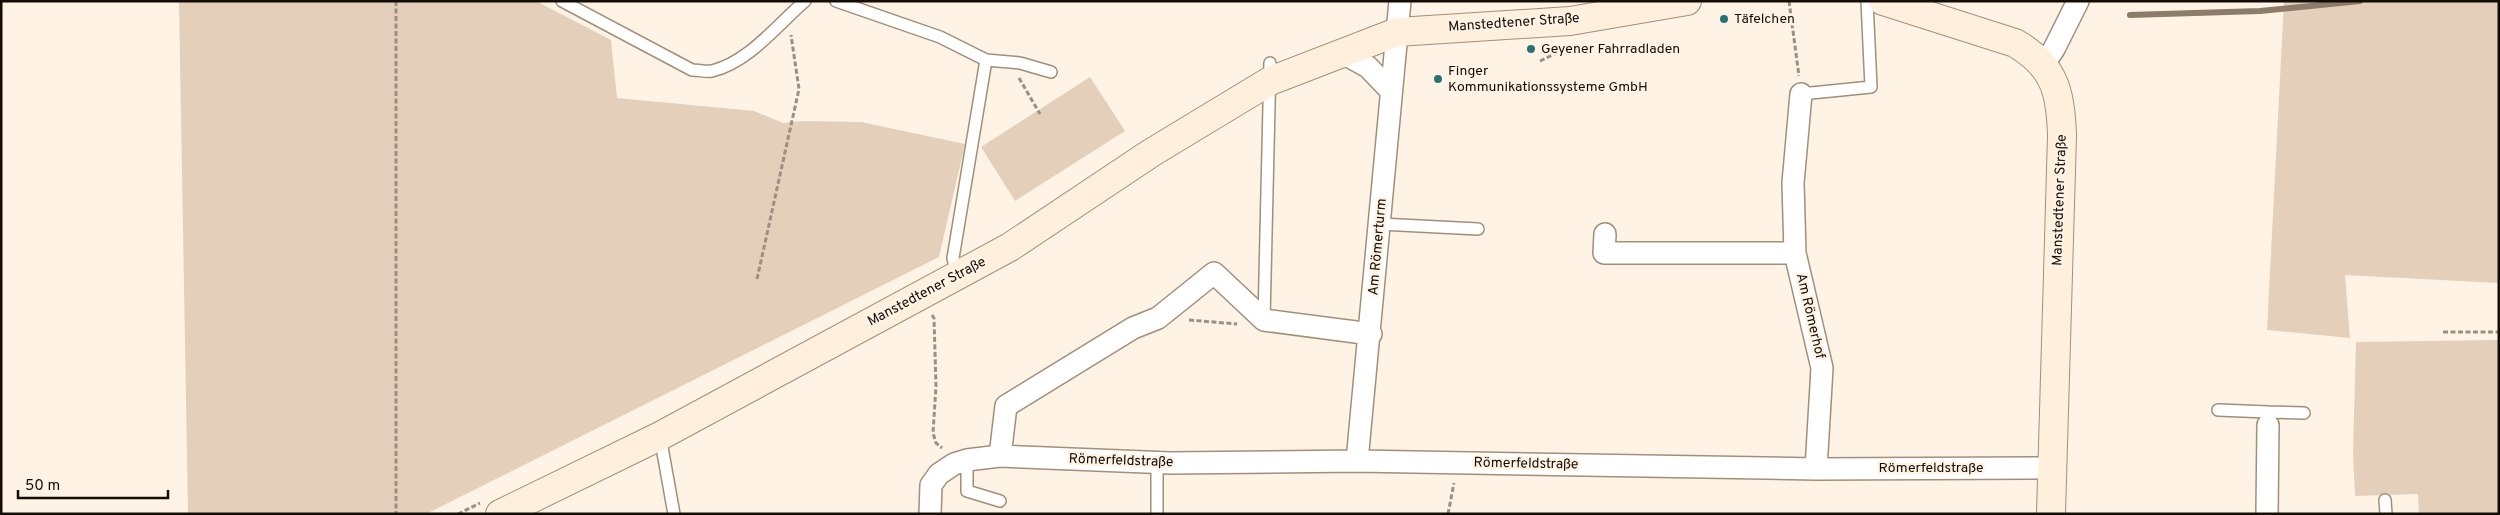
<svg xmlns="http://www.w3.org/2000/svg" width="2500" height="515" viewBox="0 0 2500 515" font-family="Overpass,sans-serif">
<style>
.green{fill:#e3cfba}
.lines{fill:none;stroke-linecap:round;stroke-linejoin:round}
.stream{stroke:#8c7c69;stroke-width:6}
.lane-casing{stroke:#a18f7a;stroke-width:14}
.street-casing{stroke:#a18f7a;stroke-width:24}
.secondary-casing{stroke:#a18f7a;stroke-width:30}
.path{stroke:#9a9085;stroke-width:3;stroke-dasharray:5 2.5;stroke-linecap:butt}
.lane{stroke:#fff;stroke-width:11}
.street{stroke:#fff;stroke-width:21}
.secondary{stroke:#ffefdc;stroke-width:28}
.poi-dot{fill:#287273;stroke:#fff3e5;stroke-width:2}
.labels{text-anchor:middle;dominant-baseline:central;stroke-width:5;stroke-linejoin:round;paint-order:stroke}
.poi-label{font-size:14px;fill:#140d06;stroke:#fff3e5;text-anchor:start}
.street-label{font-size:14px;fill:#140d06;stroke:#fff3e5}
</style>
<rect width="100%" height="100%" fill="#fff3e5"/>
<!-- green -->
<path class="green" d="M 179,1 L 536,1 L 611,40 L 617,98 L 754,111 L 783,123 L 804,121 L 861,122 L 965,144 L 939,257 L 426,514 L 188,514 Z
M 2284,1 L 2499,1 L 2499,283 L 2345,275 L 2350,338 L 2267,330 Z
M 1090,77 L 1125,131 L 1015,201 L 981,147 Z
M 2499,340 L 2499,514 L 2419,514 L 2418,494 L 2355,496 L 2353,453 L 2356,342 Z"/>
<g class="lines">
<!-- stream -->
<path class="stream" d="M 2130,15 L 2260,11 L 2360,1"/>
<defs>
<path id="lane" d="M 562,1 L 692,70 C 699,70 706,72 712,71 C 749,62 777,25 805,1
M 836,1 L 940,37 L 986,60 L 1020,63 L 1051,72
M 1801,94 L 1871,87 L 1867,1
M 1380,224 L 1478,229
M 957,276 L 953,258 L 986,60
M 1264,320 L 1270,63
M 2218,410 L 2268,412 L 2268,425
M 2268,412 L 2304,413
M 660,436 L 674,514
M 967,460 L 967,491 L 1000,501
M 1157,463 L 1157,514
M 2385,500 L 2386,514"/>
<path id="street" d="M 1343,53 L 1368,67 L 1391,91
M 2044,64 L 2054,49 L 2078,1
M 1801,94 L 1793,183 L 1795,253 L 1822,368 L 1816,469
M 1605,234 L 1604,253 L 1795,253
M 1000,456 L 1006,406 L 1133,328 L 1158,318 L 1214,273 L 1264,320 L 1371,334
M 1357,461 L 1400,1
M 930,514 L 931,485 L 939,474 L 954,464 L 967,460 L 1000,456 L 1170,463 L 1357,461 L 1816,469 L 2051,468
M 2267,514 L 2268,425"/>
<path id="secondary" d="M 1883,1 L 2015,43 C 2055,66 2061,93 2062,136 L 2051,514
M 500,514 L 660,436 L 1010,247 L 1151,153 L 1270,81 L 1397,32 L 1570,21 L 1687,1"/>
</defs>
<!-- lane casing -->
<use href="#lane" class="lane-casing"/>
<!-- street casing -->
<use href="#street" class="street-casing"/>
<!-- secondary casing -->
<use href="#secondary" class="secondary-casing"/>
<!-- path -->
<path class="path" d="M 396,1 L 396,514
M 1789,1 L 1799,76
M 1540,61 L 1563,50
M 1019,78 L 1040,114
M 757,279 L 799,89 L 791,35
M 932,315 L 934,318 L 936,386 L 933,433 L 936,443 L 942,448
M 1189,320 L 1237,324
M 2443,332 L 2499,332
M 458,514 L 480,503
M 1448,514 L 1454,483"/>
<!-- lane -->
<use href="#lane" class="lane"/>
<!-- street -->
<use href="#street" class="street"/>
<!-- secondary -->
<use href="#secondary" class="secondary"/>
</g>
<!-- markers -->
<g class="poi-dot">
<circle cx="1724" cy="19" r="5"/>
<circle cx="1531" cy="49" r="5"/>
<circle cx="1438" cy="79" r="5"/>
</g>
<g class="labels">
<!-- poi labels -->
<g class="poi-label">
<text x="1734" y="19">Täfelchen</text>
<text x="1541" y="49">Geyener Fahrradladen</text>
<text x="1448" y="71">Finger<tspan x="1448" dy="16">Kommunikationssysteme GmbH</tspan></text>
</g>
<!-- street labels -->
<g class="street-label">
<text transform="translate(1514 23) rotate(-4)">Manstedtener Straße</text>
<text transform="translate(2060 200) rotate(-88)">Manstedtener Straße</text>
<text transform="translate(1378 247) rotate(-85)">Am Römerturm</text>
<text transform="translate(927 292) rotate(-28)">Manstedtener Straße</text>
<text transform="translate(1810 316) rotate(77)">Am Römerhof</text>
<text transform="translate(1121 461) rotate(2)">Römerfeldstraße</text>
<text transform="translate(1526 464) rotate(1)">Römerfeldstraße</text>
<text x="1931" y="468">Römerfeldstraße</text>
</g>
</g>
<!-- border -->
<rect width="2500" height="515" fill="none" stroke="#140d06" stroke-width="5"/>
<!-- scale -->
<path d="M18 490v8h150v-8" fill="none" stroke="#140d06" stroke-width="2.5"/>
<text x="25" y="490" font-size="15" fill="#140d06" stroke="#fff3e5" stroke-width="4" paint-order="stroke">50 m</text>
</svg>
